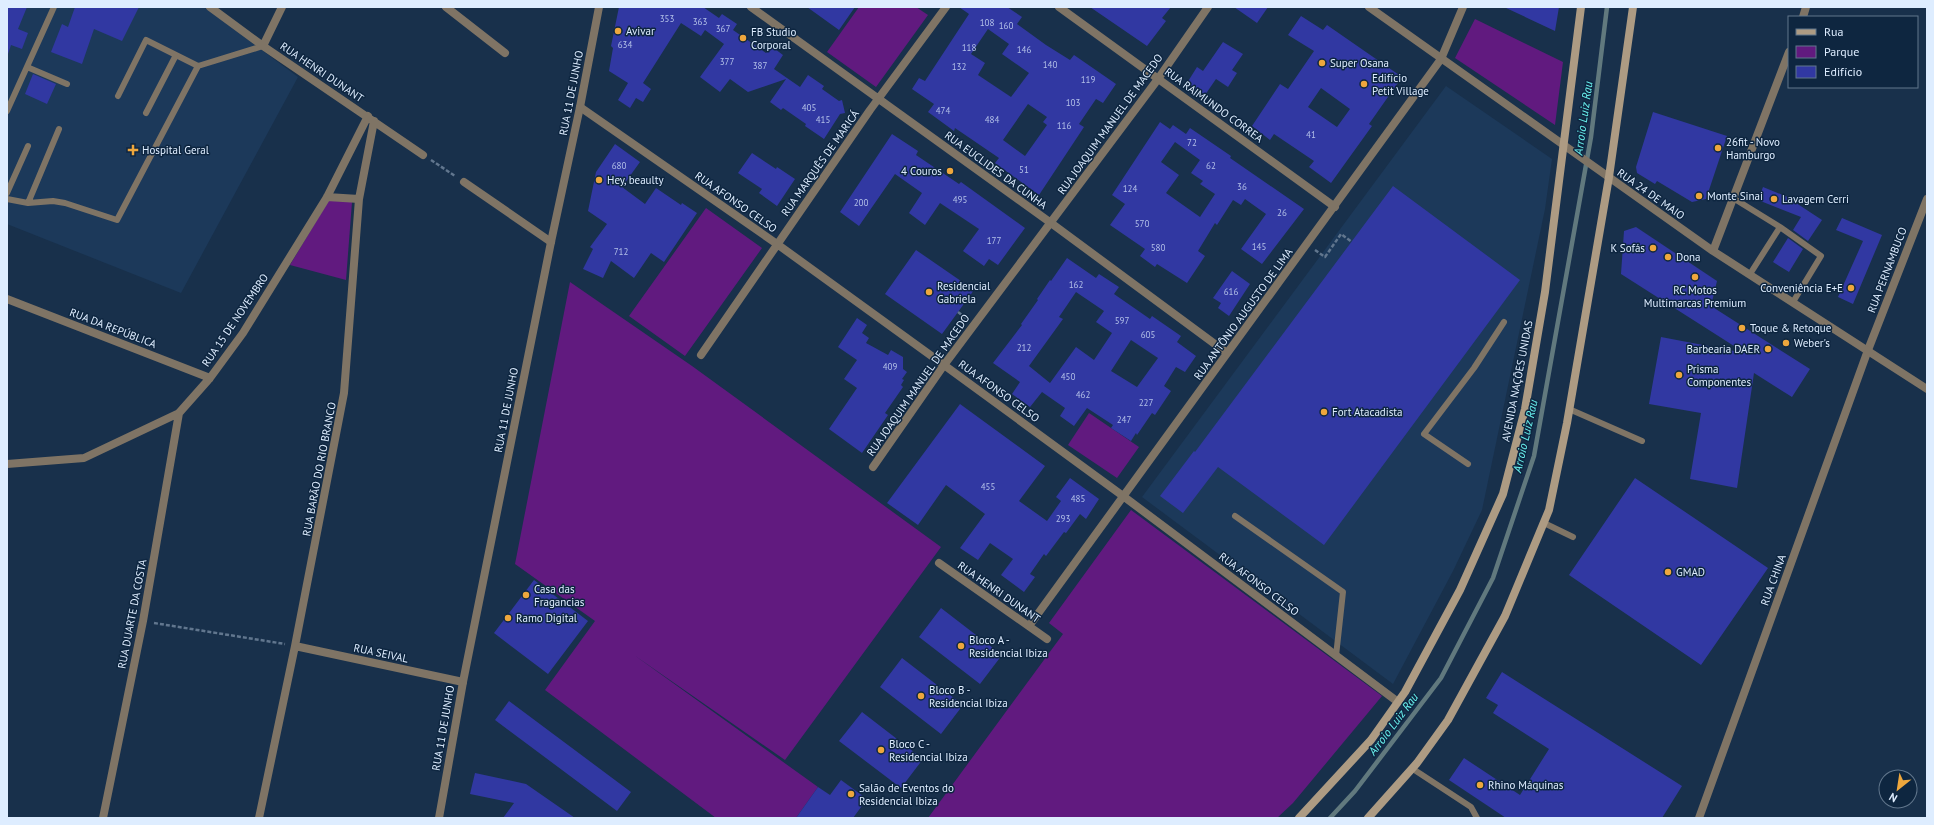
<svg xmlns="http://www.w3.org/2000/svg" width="1934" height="825" viewBox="0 0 1934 825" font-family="'PT Sans',sans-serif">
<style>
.built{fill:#1c395a}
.green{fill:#611a7f}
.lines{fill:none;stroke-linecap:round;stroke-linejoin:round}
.stream{stroke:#61797e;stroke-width:4.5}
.building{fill:#3138a2;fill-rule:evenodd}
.path{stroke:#61768e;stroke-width:2.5;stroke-dasharray:4 2;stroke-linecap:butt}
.service{stroke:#7f7465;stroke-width:6}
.minor{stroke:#7f7465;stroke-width:8}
.tertiary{stroke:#7f7465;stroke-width:8}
.secondary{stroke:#ad9b83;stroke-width:8}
.poi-dot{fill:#eea73d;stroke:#0e2640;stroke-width:1.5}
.labels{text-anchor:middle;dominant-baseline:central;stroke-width:3;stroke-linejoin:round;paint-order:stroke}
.number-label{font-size:9px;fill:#b3c0e8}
.poi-label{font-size:11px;fill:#deedff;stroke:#0e2640;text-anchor:start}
.street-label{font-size:11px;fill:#deedff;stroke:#0e2640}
.water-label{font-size:12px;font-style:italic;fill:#6af2ef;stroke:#0e2640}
</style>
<rect width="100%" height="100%" fill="#18304b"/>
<!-- built -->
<path class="built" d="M 7,7 L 204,7 L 298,77 L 181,293 L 7,224 Z
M 1446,86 L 1552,159 L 1545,209 L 1482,510 L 1453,571 L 1393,684 L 1142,497 Z"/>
<!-- green -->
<path class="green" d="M 859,7 L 916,7 L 928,15 L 876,87 L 827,52 Z
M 1475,19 L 1563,62 L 1555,125 L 1455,58 Z
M 329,200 L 352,202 L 346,280 L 290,265 Z
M 706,208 L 762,248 L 685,356 L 629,316 Z
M 570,282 L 692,366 L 941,547 L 785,760 L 634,655 L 818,787 L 796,818 L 716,818 L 545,690 L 595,621 L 515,564 Z
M 1089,413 L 1139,447 L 1117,478 L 1068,445 Z
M 1131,510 L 1382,696 L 1293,803 L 1277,818 L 928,818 L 1063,634 L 1049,623 Z"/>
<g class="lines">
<!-- stream -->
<path class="stream" d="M 1330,818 L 1355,791 L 1441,678 L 1493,578 L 1534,456 L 1591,137 L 1607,7"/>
</g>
<!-- building -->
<path class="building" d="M 7,7 L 27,7 L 18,29 L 28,33 L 22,49 L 11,45 L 8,54 Z
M 75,7 L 139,7 L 122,41 L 94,29 L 82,64 L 51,52 L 62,24 L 68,27 Z
M 619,7 L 703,7 L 719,18 L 722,14 L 737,24 L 733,30 L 766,53 L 771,46 L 783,55 L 774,69 L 800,87 L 808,75 L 824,86 L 822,89 L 839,101 L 842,100 L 845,113 L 840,114 L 824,139 L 805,126 L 806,124 L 783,108 L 781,110 L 770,102 L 786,79 L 748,92 L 730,79 L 720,92 L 700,77 L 724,44 L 705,30 L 701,36 L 681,23 L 643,83 L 651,89 L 643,102 L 636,98 L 630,108 L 618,100 L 628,83 L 609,71 L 613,48 L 611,46 Z
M 807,7 L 855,7 L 839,30 Z
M 959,7 L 1007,7 L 1022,17 L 1017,24 L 1046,45 L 1070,60 L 1074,55 L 1116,84 L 1103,103 L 1096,99 L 1079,124 L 1084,127 L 1039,195 L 995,163 L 999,158 L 955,128 L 954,131 L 928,112 L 934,104 L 912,89 L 919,78 L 925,81 L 969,14 ZM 988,29 L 1009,44 L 1002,54 L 1029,73 L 1011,97 L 978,75 L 985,63 L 971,54 ZM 1028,104 L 1047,117 L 1043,122 L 1047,125 L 1025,156 L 1003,140 Z
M 1090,7 L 1171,7 L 1162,18 L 1166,21 L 1147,46 Z
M 1234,7 L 1268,7 L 1257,23 Z
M 1504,7 L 1559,7 L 1555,31 Z
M 1301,16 L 1323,30 L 1327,25 L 1402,77 L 1369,124 L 1372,126 L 1331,183 L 1309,167 L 1314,161 L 1274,134 L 1270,140 L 1252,126 L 1280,84 L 1288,89 L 1314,51 L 1288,35 ZM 1321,88 L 1350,109 L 1337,127 L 1308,107 Z
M 1223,42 L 1243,54 L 1232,70 L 1237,73 L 1228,87 L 1216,79 L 1205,95 L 1187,83 L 1197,67 L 1203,71 Z
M 33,74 L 56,84 L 47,104 L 25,94 Z
M 1653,112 L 1727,136 L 1706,199 L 1692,202 L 1657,181 L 1655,184 L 1637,173 L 1636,167 Z
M 1160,122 L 1170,129 L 1173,125 L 1186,134 L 1190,128 L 1231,156 L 1230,158 L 1304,209 L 1262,264 L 1241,249 L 1266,214 L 1245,199 L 1241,205 L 1233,200 L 1217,225 L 1215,223 L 1198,251 L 1205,256 L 1187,283 L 1157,264 L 1155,267 L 1140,256 L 1145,249 L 1110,225 L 1125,204 L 1112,195 ZM 1175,142 L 1200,160 L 1191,173 L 1203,181 L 1200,184 L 1215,194 L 1200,217 L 1166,193 L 1179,175 L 1161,162 Z
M 892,134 L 918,151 L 916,155 L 959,184 L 961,182 L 1025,228 L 998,265 L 989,259 L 984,266 L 963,251 L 979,229 L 940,203 L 925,225 L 909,213 L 922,193 L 895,174 L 859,226 L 840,212 Z
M 615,144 L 640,162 L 622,187 L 645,204 L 656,188 L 681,205 L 682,203 L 697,213 L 664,262 L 651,253 L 634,278 L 611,261 L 603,278 L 583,269 L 593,249 L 590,247 L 607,224 L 588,211 L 596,172 Z
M 752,153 L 776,169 L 777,167 L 795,179 L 777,206 L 759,193 L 762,189 L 738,173 Z
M 1393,186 L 1520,280 L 1324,545 L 1218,467 L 1183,513 L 1160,496 L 1194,451 L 1195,452 Z
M 1763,187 L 1790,198 L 1790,199 L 1822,220 L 1808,241 L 1793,230 L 1801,217 L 1758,200 Z
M 1842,218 L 1882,235 L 1853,304 L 1838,297 L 1863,241 L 1836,230 Z
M 1636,227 L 1717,281 L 1711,306 L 1810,369 L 1792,397 L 1754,373 L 1737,488 L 1690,479 L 1701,413 L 1649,404 L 1661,337 L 1745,353 L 1621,274 L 1624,231 Z
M 1788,238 L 1803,249 L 1789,272 L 1773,262 Z
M 916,250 L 974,290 L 942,334 L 885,294 Z
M 1067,258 L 1096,278 L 1099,274 L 1119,287 L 1114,294 L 1150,319 L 1152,316 L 1181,336 L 1177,342 L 1196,356 L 1185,372 L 1176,367 L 1164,386 L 1171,391 L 1155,415 L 1152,413 L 1137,435 L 1136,433 L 1131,441 L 1111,428 L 1113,425 L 1087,408 L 1074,426 L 1060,416 L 1065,408 L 1042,392 L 1030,407 L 1012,394 L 1020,382 L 993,363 L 1022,325 L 1021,324 L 1038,300 L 1037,299 L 1050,280 L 1051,281 ZM 1076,292 L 1104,311 L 1096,322 L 1112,333 L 1094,360 L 1076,347 L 1050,383 L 1029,366 L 1063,319 L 1059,317 ZM 1131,340 L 1158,358 L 1137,387 L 1111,371 Z
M 1232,271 L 1250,284 L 1229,316 L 1218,308 L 1221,303 L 1213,298 Z
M 857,318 L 867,325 L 862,333 L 869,338 L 866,343 L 888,355 L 891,350 L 903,357 L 903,369 L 907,372 L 902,379 L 904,380 L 901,385 L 903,387 L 885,413 L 888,415 L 862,453 L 829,429 L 857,388 L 844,379 L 857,360 L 838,347 Z
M 960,404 L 1045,466 L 1019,501 L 1047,521 L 1061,501 L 1056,497 L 1070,478 L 1099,499 L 1086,519 L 1080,514 L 1066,533 L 1064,532 L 1046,556 L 1044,554 L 1030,574 L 1035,577 L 1024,592 L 1001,575 L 1013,559 L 990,543 L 978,560 L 960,548 L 985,514 L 946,485 L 918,525 L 887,503 Z
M 1635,478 L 1768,568 L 1701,665 L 1569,575 Z
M 534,580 L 588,621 L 548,674 L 494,633 Z
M 941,608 L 1002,655 L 980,684 L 919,637 Z
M 902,658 L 963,705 L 941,734 L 880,687 Z
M 1502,672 L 1682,786 L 1662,818 L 1506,818 L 1449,780 L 1464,758 L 1520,795 L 1549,749 L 1493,713 L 1498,705 L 1486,698 Z
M 509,701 L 631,792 L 617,811 L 495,720 Z
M 862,712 L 923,759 L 901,788 L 839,741 Z
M 475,773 L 526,784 L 575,818 L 503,818 L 514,803 L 470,794 Z
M 841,780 L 867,799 L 853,818 L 796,818 L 818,787 L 830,795 Z"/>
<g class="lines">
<!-- path -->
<path class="path" d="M 431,160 L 455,176
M 1315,250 L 1325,257 L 1341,234 L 1352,242
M 958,312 L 966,318
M 154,623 L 285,644"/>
<!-- service -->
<path class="service" d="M 27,67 L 67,84
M 118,96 L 146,40 L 198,66
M 7,111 L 54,7
M 146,113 L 176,55
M 7,193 L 28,146
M 1733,198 L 1780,227 L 1821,256 L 1793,302
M 7,199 L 28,203 L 53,201 L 65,203 L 117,220 L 198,66 L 263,46
M 28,203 L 59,129
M 1750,274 L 1780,227
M 1569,409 L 1642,441
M 1468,464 L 1424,434 L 1474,368 L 1504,322
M 1235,516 L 1343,592 L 1336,656
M 1544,523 L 1573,537
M 1413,769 L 1471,807 L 1477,818"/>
<!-- minor -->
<path class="minor" d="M 210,7 L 263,46 L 423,155
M 446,7 L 505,53
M 751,7 L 1051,223 L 1227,353
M 1059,7 L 1335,207
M 263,46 L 282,7
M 580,107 L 777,244 L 944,365 L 1123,496 L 1398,702
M 464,182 L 551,242
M 327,197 L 359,199
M 7,299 L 210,378
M 701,355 L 870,110 L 946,7
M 7,464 L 84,458 L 179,413 L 210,378 L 243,333 L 327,197 L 368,116
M 873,467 L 944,365 L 1158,79 L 1208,7
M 939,563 L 1047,639
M 1029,626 L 1425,81 L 1441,59 L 1463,7
M 295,646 L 463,682
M 103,818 L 143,621 L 179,413
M 259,818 L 295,646 L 344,393 L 359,199 L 374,121
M 1699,818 L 1868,350 L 1927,199"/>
<!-- tertiary -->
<path class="tertiary" d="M 1369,7 L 1713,251 L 1927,389
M 1803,17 L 1806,7
M 1713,251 L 1789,52
M 439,818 L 463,682 L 551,242 L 580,107 L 599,7"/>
<!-- secondary -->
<path class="secondary" d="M 1299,818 L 1371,740 L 1405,692 L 1460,590 L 1503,494 L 1525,409 L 1545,292 L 1581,7
M 1368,818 L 1417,763 L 1448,720 L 1505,616 L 1549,510 L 1567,423 L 1609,177 L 1633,7"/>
</g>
<!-- markers -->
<g class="poi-dot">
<circle cx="618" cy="31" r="4"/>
<circle cx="743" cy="38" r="4"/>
<circle cx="1322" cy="63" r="4"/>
<circle cx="1364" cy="84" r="4"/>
<circle cx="1718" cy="148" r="4"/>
<path d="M131 144h4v4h4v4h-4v4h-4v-4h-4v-4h4z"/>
<circle cx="950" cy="171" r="4"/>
<circle cx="599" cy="180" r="4"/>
<circle cx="1699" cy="196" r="4"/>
<circle cx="1774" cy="199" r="4"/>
<circle cx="1653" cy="248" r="4"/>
<circle cx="1668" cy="257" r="4"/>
<circle cx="1695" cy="277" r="4"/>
<circle cx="1851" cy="288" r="4"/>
<circle cx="929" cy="292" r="4"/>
<circle cx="1742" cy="328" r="4"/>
<circle cx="1786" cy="343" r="4"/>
<circle cx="1768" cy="349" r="4"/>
<circle cx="1679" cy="375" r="4"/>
<circle cx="1324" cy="412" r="4"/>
<circle cx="1668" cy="572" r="4"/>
<circle cx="526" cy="595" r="4"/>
<circle cx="508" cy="618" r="4"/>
<circle cx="961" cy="646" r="4"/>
<circle cx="921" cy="696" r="4"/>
<circle cx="881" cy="750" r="4"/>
<circle cx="1480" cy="785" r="4"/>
<circle cx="851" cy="794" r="4"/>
</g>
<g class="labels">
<!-- number labels -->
<g class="number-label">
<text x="667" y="18">353</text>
<text x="700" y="21">363</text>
<text x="987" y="22">108</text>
<text x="1006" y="25">160</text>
<text x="723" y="28">367</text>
<text x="625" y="44">634</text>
<text x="969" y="47">118</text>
<text x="1024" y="49">146</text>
<text x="727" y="61">377</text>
<text x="1050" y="64">140</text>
<text x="760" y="65">387</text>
<text x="959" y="66">132</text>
<text x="1088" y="79">119</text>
<text x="1073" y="102">103</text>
<text x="809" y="107">405</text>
<text x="943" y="110">474</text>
<text x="823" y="119">415</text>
<text x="992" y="119">484</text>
<text x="1064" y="125">116</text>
<text x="1311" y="134">41</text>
<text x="1192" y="142">72</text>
<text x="619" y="165">680</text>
<text x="1211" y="165">62</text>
<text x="1024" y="169">51</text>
<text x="1242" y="186">36</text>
<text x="1130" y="188">124</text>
<text x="960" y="199">495</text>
<text x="861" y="202">200</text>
<text x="1282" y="212">26</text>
<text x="1142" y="223">570</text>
<text x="994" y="240">177</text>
<text x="1259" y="246">145</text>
<text x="1158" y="247">580</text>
<text x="621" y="251">712</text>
<text x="1076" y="284">162</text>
<text x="1231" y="291">616</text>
<text x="1122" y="320">597</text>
<text x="1148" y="334">605</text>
<text x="1024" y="347">212</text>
<text x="890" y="366">409</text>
<text x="1068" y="376">450</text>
<text x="1083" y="394">462</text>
<text x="1146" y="402">227</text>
<text x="1124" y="419">247</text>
<text x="988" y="486">455</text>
<text x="1078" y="498">485</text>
<text x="1063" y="518">293</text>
</g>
<!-- poi labels -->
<g class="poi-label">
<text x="626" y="31">Avivar</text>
<text x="751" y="32">FB Studio<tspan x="751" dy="13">Corporal</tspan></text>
<text x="1330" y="63">Super Osana</text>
<text x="1372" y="78">Edifício<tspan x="1372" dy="13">Petit Village</tspan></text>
<text x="1726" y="142">26fit - Novo<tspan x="1726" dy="13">Hamburgo</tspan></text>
<text x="142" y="150">Hospital Geral</text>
<text x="942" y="171" text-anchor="end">4 Couros</text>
<text x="607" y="180">Hey, beaulty</text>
<text x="1707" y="196">Monte Sinai</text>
<text x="1782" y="199">Lavagem Cerri</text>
<text x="1645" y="248" text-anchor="end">K Sofás</text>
<text x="1676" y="257">Dona</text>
<text x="937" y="286">Residencial<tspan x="937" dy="13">Gabriela</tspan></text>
<text x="1843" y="288" text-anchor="end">Conveniência E+E</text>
<text x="1695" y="290" text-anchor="middle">RC Motos<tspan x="1695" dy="13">Multimarcas Premium</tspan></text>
<text x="1750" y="328">Toque &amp; Retoque</text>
<text x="1794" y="343">Weber's</text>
<text x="1760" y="349" text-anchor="end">Barbearia DAER</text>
<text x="1687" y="369">Prisma<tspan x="1687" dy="13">Componentes</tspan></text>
<text x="1332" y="412">Fort Atacadista</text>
<text x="1676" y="572">GMAD</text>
<text x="534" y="589">Casa das<tspan x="534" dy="13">Fragancias</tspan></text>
<text x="516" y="618">Ramo Digital</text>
<text x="969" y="640">Bloco A -<tspan x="969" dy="13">Residencial Ibiza</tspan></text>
<text x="929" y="690">Bloco B -<tspan x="929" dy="13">Residencial Ibiza</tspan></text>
<text x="889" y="744">Bloco C -<tspan x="889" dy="13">Residencial Ibiza</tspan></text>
<text x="1488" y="785">Rhino Máquinas</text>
<text x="859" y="788">Salão de Eventos do<tspan x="859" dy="13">Residencial Ibiza</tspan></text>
</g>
<!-- street labels -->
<g class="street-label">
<text transform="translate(322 72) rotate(34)">RUA HENRI DUNANT</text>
<text transform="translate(571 93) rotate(-79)">RUA 11 DE JUNHO</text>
<text transform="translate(1214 105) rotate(36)">RUA RAIMUNDO CORREA</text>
<text transform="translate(1110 124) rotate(-54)">RUA JOAQUIM MANUEL DE MACEDO</text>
<text transform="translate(820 163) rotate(-55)">RUA MARQUÊS DE MARICÁ</text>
<text transform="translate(996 170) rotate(36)">RUA EUCLIDES DA CUNHA</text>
<text transform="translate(1651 194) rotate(35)">RUA 24 DE MAIO</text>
<text transform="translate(736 202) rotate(35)">RUA AFONSO CELSO</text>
<text transform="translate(1887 270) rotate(-69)">RUA PERNAMBUCO</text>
<text transform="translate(1243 314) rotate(-54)">RUA ANTÔNIO AUGUSTO DE LIMA</text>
<text transform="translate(235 320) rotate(-56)">RUA 15 DE NOVEMBRO</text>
<text transform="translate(113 328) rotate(21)">RUA DA REPÚBLICA</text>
<text transform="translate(1517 381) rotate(-79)">AVENIDA NAÇÕES UNIDAS</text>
<text transform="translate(918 385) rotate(-55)">RUA JOAQUIM MANUEL DE MACEDO</text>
<text transform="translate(999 391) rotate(36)">RUA AFONSO CELSO</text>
<text transform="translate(506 410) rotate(-79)">RUA 11 DE JUNHO</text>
<text transform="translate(319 469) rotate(-79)">RUA BARÃO DO RIO BRANCO</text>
<text transform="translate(1773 580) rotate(-70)">RUA CHINA</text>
<text transform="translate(1259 584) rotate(37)">RUA AFONSO CELSO</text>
<text transform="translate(999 592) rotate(35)">RUA HENRI DUNANT</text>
<text transform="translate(132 614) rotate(-79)">RUA DUARTE DA COSTA</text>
<text transform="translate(381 653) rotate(12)">RUA SEIVAL</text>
<text transform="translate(443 728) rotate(-80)">RUA 11 DE JUNHO</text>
</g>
<!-- water labels -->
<g class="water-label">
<text transform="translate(1583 118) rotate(-82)">Arroio Luiz Rau</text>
<text transform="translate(1525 436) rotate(-77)">Arroio Luiz Rau</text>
<text transform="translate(1393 724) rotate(-53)">Arroio Luiz Rau</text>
</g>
</g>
<!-- border -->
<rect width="1934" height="825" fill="none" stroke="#deedff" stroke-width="16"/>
<!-- legend -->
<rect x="1788" y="16" width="130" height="72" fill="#0e2640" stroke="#61768c"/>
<rect x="1796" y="29" width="20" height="6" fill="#ad9b83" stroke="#61768c"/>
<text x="1824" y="36" font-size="12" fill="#deedff">Rua</text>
<rect x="1796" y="46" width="20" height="12" fill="#611a7f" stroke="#61768c"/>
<text x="1824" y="56" font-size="12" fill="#deedff">Parque</text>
<rect x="1796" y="66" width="20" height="12" fill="#3138a2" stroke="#61768c"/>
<text x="1824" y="76" font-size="12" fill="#deedff">Edifício</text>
<!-- north arrow -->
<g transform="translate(1898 789) rotate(210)"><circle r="19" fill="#0e2640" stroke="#61768c"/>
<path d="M0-3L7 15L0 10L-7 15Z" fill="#eea73d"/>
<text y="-6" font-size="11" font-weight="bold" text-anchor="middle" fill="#deedff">N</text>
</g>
</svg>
